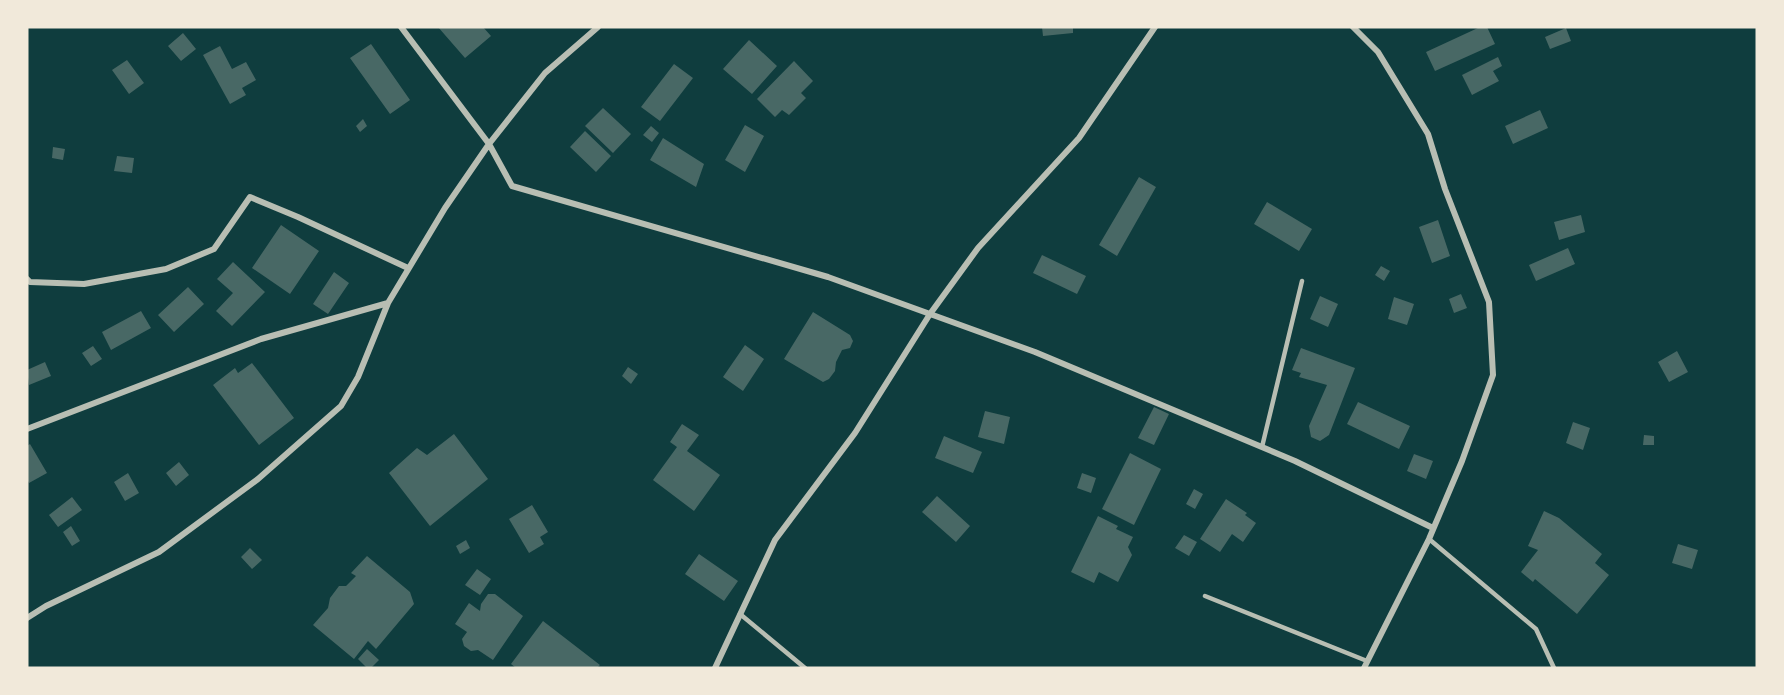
<svg xmlns="http://www.w3.org/2000/svg" width="1784" height="695" viewBox="0 0 1784 695" font-family="'Space Grotesk',sans-serif">
<style>
.building{fill:#486865}
.lines{fill:none;stroke-linecap:round;stroke-linejoin:round}
.service{stroke:#b8beb3;stroke-width:4.5}
.minor{stroke:#b8beb3;stroke-width:6}
</style>
<rect width="100%" height="100%" fill="#0f3d3e"/>
<!-- building -->
<path class="building" d="M 438,27 L 483,27 L 491,36 L 465,58 Z
M 1042,27 L 1073,27 L 1073,33 L 1043,36 Z
M 1480,27 L 1487,27 L 1495,44 L 1435,71 L 1426,52 Z
M 1566,28 L 1571,41 L 1550,49 L 1545,37 Z
M 183,33 L 196,49 L 181,61 L 168,46 Z
M 749,40 L 777,66 L 752,94 L 723,69 Z
M 371,44 L 410,100 L 390,114 L 350,58 Z
M 220,46 L 232,69 L 246,62 L 256,80 L 242,88 L 246,95 L 230,104 L 203,55 Z
M 1498,57 L 1502,66 L 1493,71 L 1499,81 L 1472,95 L 1462,75 Z
M 127,60 L 144,83 L 129,94 L 112,70 Z
M 794,61 L 813,81 L 801,93 L 806,98 L 789,115 L 782,110 L 775,117 L 757,99 Z
M 674,64 L 693,78 L 660,121 L 641,107 Z
M 603,108 L 631,134 L 613,153 L 585,126 Z
M 1540,110 L 1548,128 L 1513,144 L 1505,126 Z
M 363,119 L 367,126 L 360,132 L 356,126 Z
M 745,125 L 764,136 L 745,172 L 725,160 Z
M 651,126 L 659,133 L 652,142 L 643,135 Z
M 585,131 L 611,156 L 596,172 L 570,147 Z
M 663,138 L 704,164 L 696,187 L 650,160 Z
M 53,147 L 65,149 L 63,160 L 52,158 Z
M 117,156 L 134,158 L 132,173 L 114,171 Z
M 1139,177 L 1156,187 L 1117,256 L 1099,245 Z
M 1267,202 L 1312,229 L 1299,251 L 1254,224 Z
M 1581,215 L 1585,232 L 1559,240 L 1554,222 Z
M 1438,220 L 1450,256 L 1432,263 L 1419,227 Z
M 281,225 L 319,251 L 290,294 L 252,268 Z
M 1568,248 L 1575,264 L 1536,281 L 1529,265 Z
M 1042,255 L 1086,276 L 1077,294 L 1033,273 Z
M 233,262 L 265,292 L 232,326 L 216,311 L 233,293 L 217,279 Z
M 1381,266 L 1390,271 L 1384,281 L 1375,275 Z
M 334,272 L 349,283 L 328,314 L 313,304 Z
M 188,287 L 204,304 L 174,332 L 158,315 Z
M 1461,294 L 1467,308 L 1454,313 L 1449,299 Z
M 1320,296 L 1338,304 L 1328,327 L 1310,319 Z
M 1394,297 L 1414,304 L 1407,325 L 1388,319 Z
M 141,311 L 151,328 L 111,350 L 102,332 Z
M 813,312 L 850,335 L 853,341 L 850,348 L 842,350 L 836,362 L 835,371 L 829,379 L 823,382 L 784,359 Z
M 745,345 L 764,359 L 743,391 L 723,377 Z
M 93,346 L 102,359 L 91,366 L 82,353 Z
M 1301,348 L 1355,368 L 1329,435 L 1320,441 L 1311,437 L 1309,426 L 1327,385 L 1299,377 L 1301,373 L 1292,370 Z
M 1677,351 L 1688,372 L 1669,382 L 1658,362 Z
M 45,362 L 51,376 L 29,385 L 27,370 Z
M 252,363 L 294,418 L 259,445 L 213,385 L 235,368 L 238,373 Z
M 628,367 L 638,374 L 631,384 L 622,376 Z
M 1358,402 L 1410,426 L 1399,449 L 1347,424 Z
M 1154,407 L 1169,414 L 1154,445 L 1138,438 Z
M 985,411 L 1010,417 L 1004,444 L 978,437 Z
M 1573,422 L 1590,428 L 1583,450 L 1566,443 Z
M 682,424 L 699,435 L 687,451 L 720,475 L 694,511 L 653,480 L 677,447 L 670,442 Z
M 454,434 L 488,479 L 430,526 L 389,473 L 417,448 L 427,455 Z
M 1644,435 L 1654,436 L 1654,445 L 1643,445 Z
M 944,436 L 982,452 L 973,473 L 935,458 Z
M 30,444 L 47,473 L 29,483 L 27,479 L 27,446 Z
M 1130,453 L 1161,469 L 1134,525 L 1102,509 Z
M 1414,454 L 1433,461 L 1426,479 L 1407,471 Z
M 179,462 L 189,475 L 176,486 L 166,473 Z
M 128,473 L 139,493 L 125,501 L 114,482 Z
M 1082,473 L 1096,478 L 1091,493 L 1077,488 Z
M 1194,489 L 1203,494 L 1195,509 L 1186,504 Z
M 937,496 L 970,526 L 956,542 L 922,512 Z
M 72,497 L 82,510 L 58,527 L 49,515 Z
M 1226,499 L 1247,513 L 1245,515 L 1256,523 L 1243,542 L 1232,534 L 1220,552 L 1200,539 Z
M 532,505 L 548,532 L 540,537 L 544,544 L 529,553 L 509,519 Z
M 1544,511 L 1559,518 L 1602,554 L 1595,563 L 1609,575 L 1577,614 L 1535,579 L 1533,582 L 1521,572 L 1538,550 L 1528,546 Z
M 1098,516 L 1118,526 L 1116,529 L 1133,537 L 1128,547 L 1132,555 L 1118,582 L 1099,572 L 1094,583 L 1071,572 Z
M 71,526 L 80,541 L 72,546 L 63,532 Z
M 1184,535 L 1197,542 L 1189,556 L 1175,548 Z
M 466,540 L 470,548 L 460,554 L 456,546 Z
M 1678,544 L 1698,550 L 1692,569 L 1672,563 Z
M 250,548 L 262,560 L 252,569 L 241,557 Z
M 699,554 L 738,581 L 724,601 L 685,574 Z
M 367,556 L 410,592 L 414,604 L 376,649 L 368,641 L 354,659 L 313,625 L 328,608 L 330,598 L 339,586 L 346,586 L 356,576 L 351,573 Z
M 477,569 L 491,579 L 480,595 L 465,585 Z
M 488,594 L 495,594 L 523,616 L 493,660 L 478,650 L 471,651 L 464,646 L 462,639 L 467,632 L 455,624 L 469,603 L 480,611 L 481,604 Z
M 543,621 L 600,665 L 597,668 L 516,668 L 511,664 Z
M 367,649 L 379,660 L 371,668 L 367,668 L 358,659 Z"/>
<g class="lines">
<!-- service -->
<path class="service" d="M 1262,447 L 1302,281
M 1429,539 L 1536,629 L 1554,668
M 1205,596 L 1367,661
M 740,614 L 805,668"/>
<!-- minor -->
<path class="minor" d="M 401,27 L 489,144 L 512,186 L 828,277 L 1035,352 L 1295,461 L 1433,528
M 1353,27 L 1378,52 L 1428,134 L 1445,189 L 1489,302 L 1493,375 L 1462,461 L 1429,539 L 1364,668
M 27,279 L 30,282 L 84,284 L 166,269 L 214,249 L 250,197 L 298,217 L 408,268
M 27,429 L 261,339 L 388,303
M 27,618 L 46,606 L 159,552 L 258,479 L 341,406 L 358,377 L 388,303 L 445,208 L 489,144 L 545,73 L 598,27
M 715,668 L 775,540 L 855,433 L 930,314 L 978,248 L 1079,138 L 1155,27"/>
</g>
<!-- border -->
<rect width="1784" height="695" fill="none" stroke="#f1e9da" stroke-width="57"/>
</svg>
